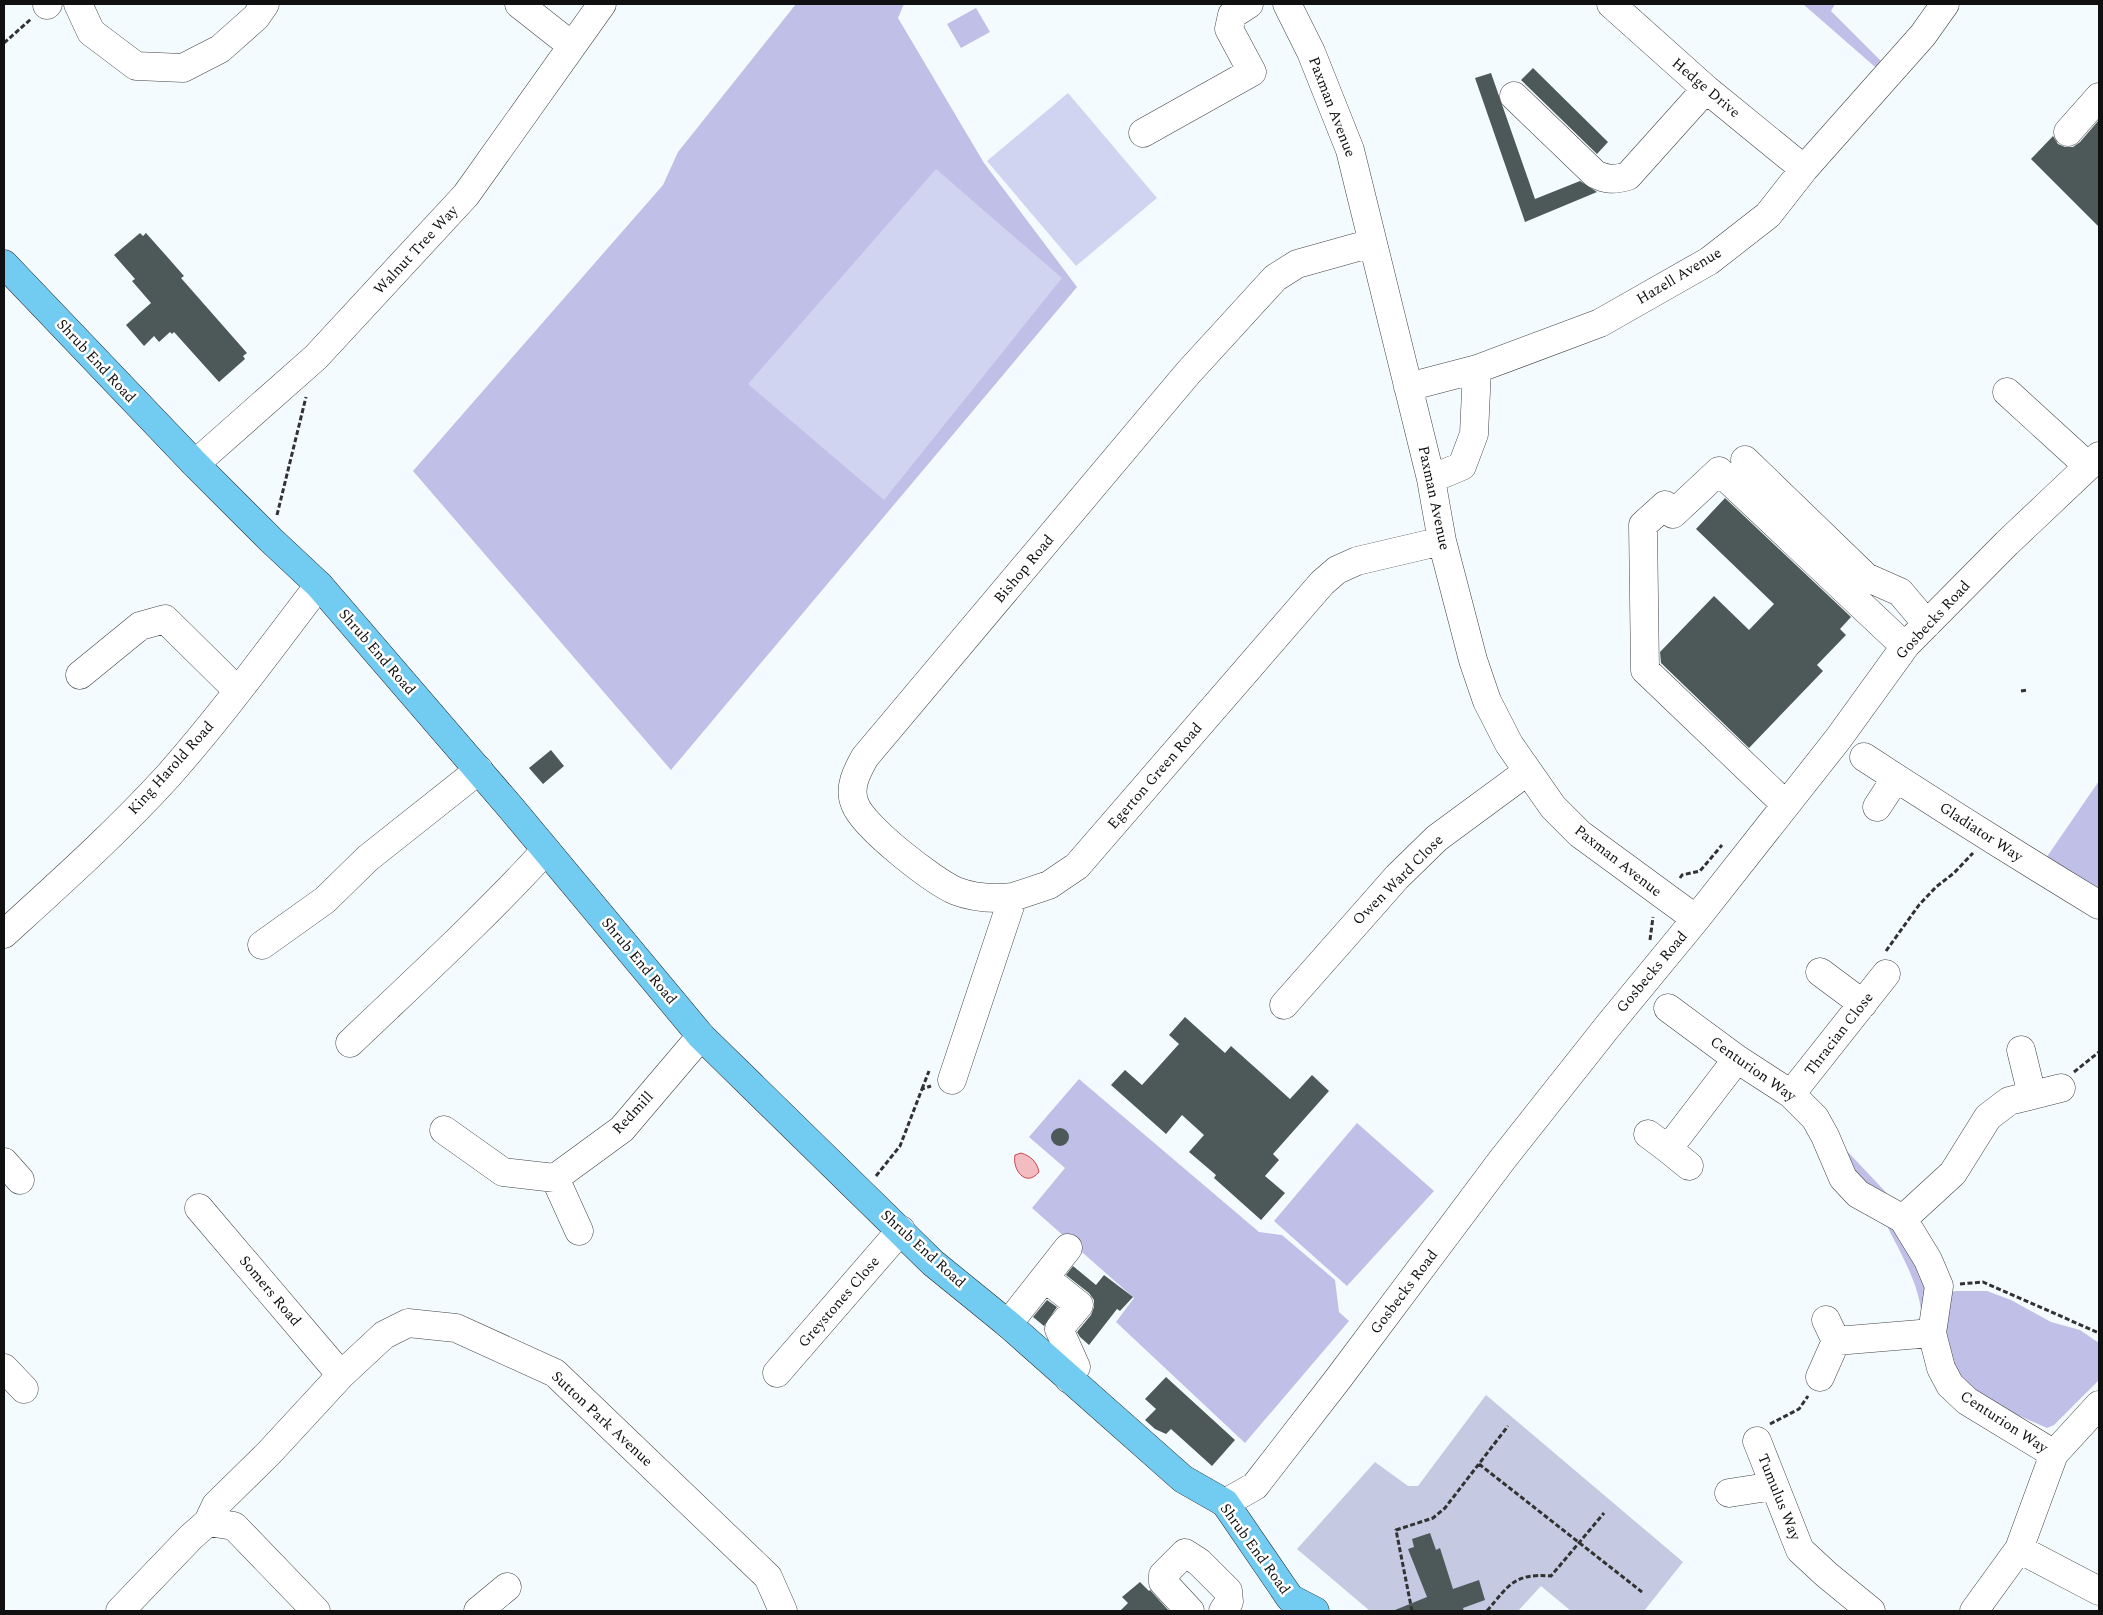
<svg xmlns="http://www.w3.org/2000/svg" width="2103" height="1615" viewBox="0 0 2103 1615" font-family="Spectral,serif">
<style>
.green{fill:#c0bfe8}
.cemetery{fill:#c5c9e1}
.pitch{fill:#d0d4f0}
.water{fill:#f3bcc0;stroke:#c6464f}
.building{fill:#4d5958}
.lines{fill:none;stroke-linecap:round;stroke-linejoin:round}
.minor-casing{stroke:#434343;stroke-width:29}
.major-casing{stroke:#212121;stroke-width:29}
.path{stroke:#323232;stroke-width:3;stroke-dasharray:5 2.5;stroke-linecap:butt}
.minor{stroke:#fff;stroke-width:28}
.major{stroke:#72cbf1;stroke-width:28}
.labels{text-anchor:middle;dominant-baseline:central;stroke-width:5;stroke-linejoin:round;paint-order:stroke}
.street-label{font-size:15px;fill:#101010;stroke:#fff}
</style>
<rect width="100%" height="100%" fill="#f4fbfe"/>
<!-- green -->
<path class="green" d="M 796,4 L 904,4 L 898,18 L 984,163 L 1077,287 L 671,770 L 413,471 L 663,185 L 678,152 Z
M 1803,4 L 1835,4 L 1831,11 L 1887,67 L 1882,73 Z
M 976,8 L 990,32 L 961,48 L 947,24 Z
M 2099,781 L 2099,895 L 2044,861 Z
M 1079,1079 L 1259,1232 L 1282,1235 L 1335,1280 L 1339,1312 L 1349,1321 L 1245,1443 L 1116,1322 L 1134,1298 L 1032,1208 L 1065,1168 L 1029,1137 Z
M 1357,1123 L 1434,1191 L 1347,1286 L 1274,1221 Z
M 1846,1150 L 1897,1204 L 1856,1179 Z
M 1884,1220 L 1903,1234 L 1927,1289 L 1922,1319 C 1920,1283 1899,1251 1884,1220 Z
M 1957,1291 L 1987,1291 L 2011,1300 L 2051,1322 L 2080,1330 L 2099,1343 L 2099,1380 L 2054,1425 L 2047,1428 L 1995,1405 L 1967,1391 L 1943,1346 L 1947,1292 Z"/>
<!-- cemetery -->
<path class="cemetery" d="M 1486,1395 L 1683,1562 L 1644,1611 L 1571,1611 L 1541,1586 L 1518,1611 L 1370,1611 L 1297,1549 L 1375,1462 L 1408,1486 L 1418,1486 Z"/>
<!-- pitch -->
<path class="pitch" d="M 1068,93 L 1157,198 L 1076,266 L 987,161 Z
M 936,169 L 1062,278 L 884,500 L 748,384 Z"/>
<!-- water -->
<path class="water" d="M 1021,1153 C 1031,1156 1037,1162 1039,1172 C 1026,1188 1012,1170 1015,1155 Z"/>
<!-- building -->
<path class="building" d="M 1533,68 L 1608,142 L 1597,154 L 1521,80 Z
M 1491,73 L 1535,199 L 1580,181 L 1597,192 L 1525,222 L 1475,78 Z
M 2099,120 L 2099,227 L 2031,159 L 2053,136 L 2058,144 L 2065,147 L 2073,147 L 2080,142 Z
M 140,233 L 143,236 L 146,233 L 170,260 L 184,276 L 181,278 L 247,353 L 243,356 L 245,359 L 219,382 L 174,332 L 172,334 L 170,332 L 159,342 L 154,336 L 144,346 L 126,325 L 151,303 L 132,281 L 135,279 L 114,255 Z
M 1725,498 L 1851,617 L 1840,629 L 1846,635 L 1817,665 L 1823,671 L 1749,748 L 1661,663 L 1660,652 L 1714,596 L 1749,630 L 1774,604 L 1696,529 Z
M 551,750 L 564,766 L 543,784 L 529,768 Z
M 1185,1017 L 1225,1053 L 1231,1046 L 1290,1099 L 1312,1075 L 1329,1091 L 1273,1154 L 1279,1160 L 1265,1176 L 1285,1193 L 1261,1220 L 1214,1178 L 1216,1175 L 1189,1152 L 1204,1135 L 1182,1115 L 1166,1134 L 1111,1085 L 1125,1070 L 1142,1085 L 1179,1044 L 1169,1035 Z
M1051 1137a9 9 0 1 1 18 0a9 9 0 1 1-18 0Z
M 1073,1266 L 1096,1285 L 1104,1275 L 1133,1297 L 1120,1311 L 1117,1309 L 1089,1345 L 1080,1337 L 1077,1332 L 1091,1315 L 1094,1307 L 1094,1300 L 1089,1293 L 1066,1275 Z
M 1047,1300 L 1057,1307 L 1044,1326 L 1033,1317 Z
M 1166,1377 L 1235,1440 L 1212,1466 L 1171,1429 L 1166,1434 L 1155,1429 L 1145,1420 L 1156,1409 L 1145,1399 Z
M 1430,1533 L 1436,1550 L 1440,1548 L 1453,1589 L 1479,1580 L 1485,1600 L 1463,1608 L 1464,1611 L 1395,1611 L 1395,1610 L 1427,1597 L 1408,1549 L 1414,1547 L 1412,1539 Z
M 1140,1582 L 1149,1591 L 1150,1590 L 1169,1611 L 1120,1611 L 1128,1603 L 1122,1597 Z"/>
<g class="lines">
<defs>
<path id="minor" d="M 78,4 L 91,32 L 136,66 L 183,68 L 220,49 L 256,17 L 265,4
M 519,4 L 571,45
M 1287,4 L 1311,52 L 1350,150 L 1431,479 L 1442,541 L 1473,660 L 1487,701 L 1509,744 L 1553,807 L 1580,834 L 1696,919
M 1611,4 L 1706,89 L 1804,169
M 47,5 L 48,4
M 1514,96 L 1595,174 C 1607,180 1615,180 1628,176 L 1706,89
M 2068,132 L 2099,97
M 1143,133 L 1252,72 L 1229,29 L 1232,15 L 1249,4
M 1408,387 L 1477,369 L 1600,323 L 1709,261 L 1768,215 L 1804,169 L 1923,35 L 1945,4
M 2007,392 L 2088,466
M 1745,460 L 1866,577 L 1900,592 L 1927,624
M 195,464 L 316,357 L 466,195 L 602,4
M 1431,479 L 1462,466 L 1474,434 L 1477,369
M 80,675 L 140,626 L 165,619 L 238,691
M 1864,757 C 1942,808 2020,857 2099,905
M 1785,804 L 1645,670 L 1643,525 L 1665,505 L 1673,514 L 1719,471 L 1895,637 L 1906,645
M 1877,807 L 1896,778
M 1013,897 C 994,899 974,898 956,891 C 933,881 863,827 855,804 C 848,788 857,771 865,757 L 1188,373 L 1275,278 L 1297,264 L 1372,243
M 4,934 C 60,883 117,832 168,776 C 222,715 270,649 319,585
M 262,945 L 325,900 L 368,858 L 479,770
M 1820,972 L 1863,1004
M 1284,1005 L 1397,877 L 1437,838 L 1528,771
M 1668,1008 L 1737,1059 L 1791,1094 L 1815,1118 L 1825,1136 L 1843,1178 L 1858,1194 L 1903,1219 L 1928,1260 L 1939,1286 L 1932,1333 L 1941,1368 L 1950,1385 L 1967,1401 L 2054,1454
M 350,1043 C 417,979 484,918 546,850
M 2021,1050 L 2032,1095
M 952,1080 L 1013,897 L 1049,885 L 1077,866 L 1322,583 L 1337,570 L 1357,561 L 1442,541
M 1791,1094 L 1886,974
M 444,1130 L 503,1172 L 555,1178 L 622,1129 L 701,1036
M 1648,1134 L 1668,1149
M 4,1162 L 20,1180
M 1689,1166 L 1668,1149 L 1737,1059
M 555,1178 L 579,1231
M 199,1208 L 341,1375
M 1903,1219 L 1953,1173 L 1988,1117 L 2009,1101 L 2061,1088
M 1045,1278 L 1079,1305 L 1059,1329 L 1076,1367 L 1069,1379
M 1826,1320 L 1836,1341
M 1008,1324 L 1068,1248
M 4,1368 L 24,1389
M 777,1373 L 901,1230
M 1820,1377 L 1836,1341 L 1932,1333
M 1757,1441 L 1800,1550 L 1827,1575 L 1871,1611
M 1729,1493 L 1774,1486
M 1225,1503 L 1255,1486 L 1338,1379 L 1502,1160 L 1608,1026 L 1696,919 L 1838,739 L 1906,645 L 2007,543 L 2099,456
M 208,1522 L 216,1505 L 269,1453 L 341,1375 L 384,1335 L 408,1323 L 456,1328 L 555,1373 L 768,1577 L 783,1611
M 2019,1549 L 2099,1591
M 120,1611 L 191,1537 L 208,1522 L 234,1526 L 316,1611
M 478,1611 L 507,1587
M 1190,1611 L 1163,1582 L 1163,1575 L 1185,1553 L 1199,1562 L 1228,1591 L 1229,1602 L 1223,1611
M 1974,1611 L 2019,1549 L 2054,1454 L 2099,1405"/>
<path id="major" d="M 4,264 L 195,464 L 271,540 L 319,585 L 511,808 L 701,1036 L 933,1263 L 1008,1324 L 1183,1479 L 1225,1503 L 1290,1598 L 1315,1611"/>
</defs>
<!-- minor casing -->
<use href="#minor" class="minor-casing"/>
<!-- major casing -->
<use href="#major" class="major-casing"/>
<!-- path -->
<path class="path" d="M 4,43 L 31,19
M 277,515 L 306,397
M 2021,691 L 2027,690
M 1680,878 L 1682,875 L 1700,871 L 1722,845
M 1650,940 L 1653,917
M 1886,951 L 1919,905 L 1936,887 L 1954,873 L 1973,853
M 2074,1072 L 2099,1052
M 922,1089 L 929,1071
M 876,1176 L 900,1146 L 922,1089 L 931,1086
M 1960,1284 L 1983,1282 L 2099,1333
M 1770,1424 L 1799,1409 L 1808,1396
M 1479,1464 L 1642,1592
M 1412,1611 L 1396,1530 L 1433,1518 L 1445,1508 L 1508,1426
M 1487,1611 C 1509,1585 1514,1573 1551,1576 L 1604,1513"/>
<!-- minor -->
<use href="#minor" class="minor"/>
<!-- major -->
<use href="#major" class="major"/>
</g>
<g class="labels">
<!-- street labels -->
<g class="street-label">
<text transform="translate(1706 88) rotate(40)">Hedge Drive</text>
<text transform="translate(1332 107) rotate(69)">Paxman Avenue</text>
<text transform="translate(416 250) rotate(-47)">Walnut Tree Way</text>
<text transform="translate(1679 276) rotate(-31)">Hazell Avenue</text>
<text transform="translate(96 361) rotate(47)">Shrub End Road</text>
<text transform="translate(1434 498) rotate(78)">Paxman Avenue</text>
<text transform="translate(1024 569) rotate(-50)">Bishop Road</text>
<text transform="translate(1933 620) rotate(-47)">Gosbecks Road</text>
<text transform="translate(377 652) rotate(49)">Shrub End Road</text>
<text transform="translate(171 768) rotate(-48)">King Harold Road</text>
<text transform="translate(1155 776) rotate(-49)">Egerton Green Road</text>
<text transform="translate(1981 832) rotate(33)">Gladiator Way</text>
<text transform="translate(1618 861) rotate(38)">Paxman Avenue</text>
<text transform="translate(1398 880) rotate(-45)">Owen Ward Close</text>
<text transform="translate(639 961) rotate(50)">Shrub End Road</text>
<text transform="translate(1652 972) rotate(-50)">Gosbecks Road</text>
<text transform="translate(1839 1034) rotate(-52)">Thracian Close</text>
<text transform="translate(1753 1069) rotate(35)">Centurion Way</text>
<text transform="translate(633 1113) rotate(-47)">Redmill</text>
<text transform="translate(923 1249) rotate(42)">Shrub End Road</text>
<text transform="translate(270 1291) rotate(50)">Somers Road</text>
<text transform="translate(1404 1292) rotate(-53)">Gosbecks Road</text>
<text transform="translate(839 1302) rotate(-49)">Greystones Close</text>
<text transform="translate(602 1419) rotate(43)">Sutton Park Avenue</text>
<text transform="translate(2004 1422) rotate(33)">Centurion Way</text>
<text transform="translate(1779 1497) rotate(68)">Tumulus Way</text>
<text transform="translate(1255 1549) rotate(54)">Shrub End Road</text>
</g>
</g>
<!-- border -->
<rect width="2103" height="1615" fill="none" stroke="#101010" stroke-width="10"/>
</svg>
